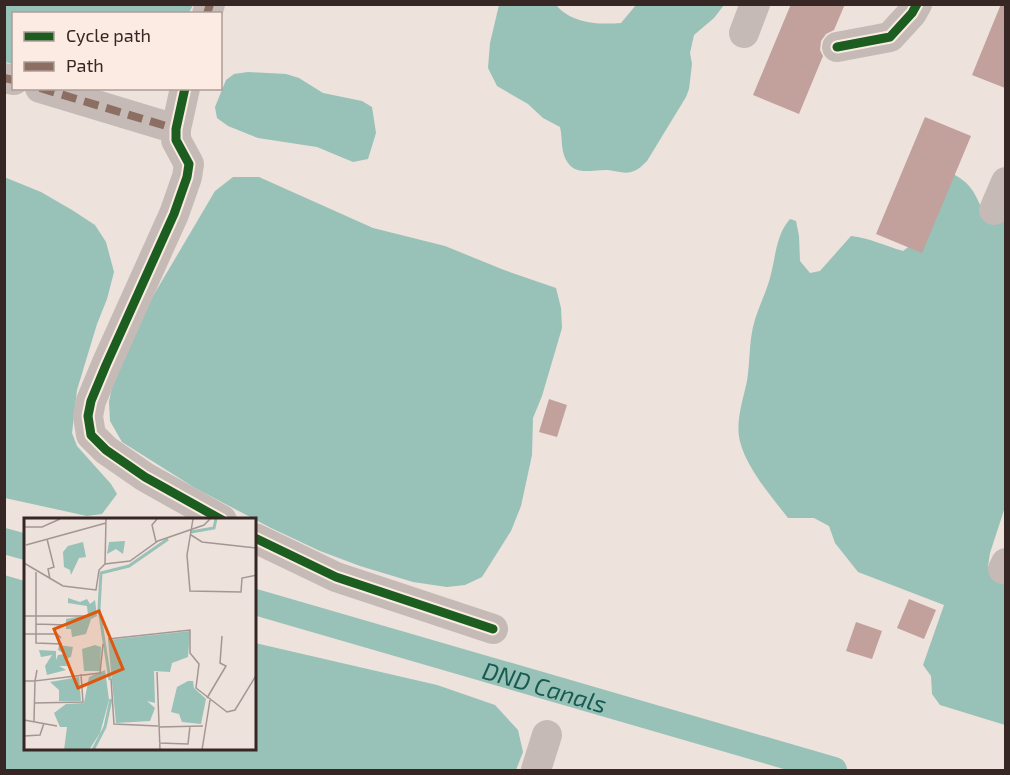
<svg xmlns="http://www.w3.org/2000/svg" width="1010" height="775" viewBox="0 0 1010 775" font-family="'Exo 2',sans-serif">
<style>
.water{fill:#98c1b8}
.lines{fill:none;stroke-linecap:round;stroke-linejoin:round}
.canal{stroke:#98c1b8;stroke-width:26}
.building{fill:#c2a09c}
.minor{stroke:#c5bab6;stroke-width:30}
.quiet{stroke:#8d6e63;stroke-width:8;stroke-dasharray:15 8;stroke-linecap:butt}
.cycleway-casing{stroke:#fbebe3;stroke-width:13}
.cycleway{stroke:#1b5e20;stroke-width:9}
.labels{text-anchor:middle;dominant-baseline:central;stroke-width:6;stroke-linejoin:round;paint-order:stroke}
.water-label{font-size:24px;font-style:italic;fill:#175a51;stroke:#fbebe3}
.inset-river{fill:none;stroke:#98c1b8;stroke-width:3}
.inset-road{fill:none;stroke:#a49793;stroke-width:1.5}
.view{fill:#df560d;fill-opacity:0.15;stroke:#df560d;stroke-width:3}
.inset-edge{fill:none;stroke:#362725;stroke-width:3}
</style>
<rect width="100%" height="100%" fill="#ede2dc"/>
<!-- water -->
<path class="water" d="M 4,5 L 5,4 L 193,5 L 189,13 L 14,14 L 13,64 L 5,62 Z
M 499,5 L 556,5 C 571,23 597,25 621,23 L 636,5 L 724,5 L 714,18 L 694,35 L 690,53 L 692,64 L 689,89 L 686,97 L 647,161 C 642,166 638,170 631,172 C 624,174 616,171 608,170 C 595,169 577,176 568,163 C 560,152 563,140 560,127 L 543,118 L 528,104 L 497,86 L 488,68 L 490,43 Z
M 248,72 L 286,74 L 299,78 L 323,93 L 362,101 L 372,107 L 376,133 L 368,159 L 353,162 L 317,147 L 258,138 L 228,126 L 217,118 L 215,107 L 226,80 L 234,74 Z
M 946,170 C 967,181 972,186 981,207 L 1005,217 L 1005,507 L 990,553 L 988,566 L 995,575 L 1005,584 L 1005,725 L 940,705 L 932,694 L 931,676 L 923,665 L 944,605 L 858,572 L 835,543 L 829,526 L 814,518 L 788,518 C 771,496 749,471 741,445 C 734,424 743,401 747,381 C 750,363 749,345 753,327 C 757,309 767,292 771,274 C 776,255 776,235 790,219 L 796,221 L 799,236 L 800,261 L 810,273 L 820,271 L 851,236 C 870,238 885,246 903,251 L 916,241 Z
M 4,177 L 41,192 L 72,210 L 95,225 L 106,242 L 114,272 L 107,299 L 97,324 L 77,390 L 72,433 L 77,446 L 111,484 L 117,494 L 102,514 L 87,516 L 5,498 Z
M 233,177 L 259,177 L 373,228 L 445,246 L 504,270 L 556,288 L 561,308 L 562,328 L 542,396 L 533,418 L 532,455 L 521,506 L 511,531 L 482,577 L 465,585 L 447,587 L 413,582 L 360,566 L 320,551 L 271,528 L 195,488 L 122,442 L 110,421 L 109,402 L 114,377 L 146,308 L 215,191 Z
M 4,575 L 25,581 L 26,750 L 255,750 L 255,643 L 437,685 L 495,705 L 518,730 L 523,752 L 516,770 L 5,770 Z"/>
<g class="lines">
<!-- canal -->
<g class="canal">
<path d="M 4,541 L 26,547"/>
<path id="s1" d="M 255,602 L 834,770"/>
</g>
</g>
<!-- building -->
<path class="building" d="M 791,4 L 845,4 L 834,30 L 826,34 L 821,41 L 820,50 L 823,56 L 799,114 L 753,95 Z
M 1001,4 L 1005,4 L 1005,88 L 972,75 Z
M 925,117 L 971,136 L 922,253 L 876,234 Z
M 549,399 L 567,405 L 557,437 L 539,432 Z
M 909,599 L 936,610 L 924,639 L 897,628 Z
M 856,622 L 882,631 L 872,659 L 846,651 Z"/>
<g class="lines">
<!-- minor -->
<path class="minor" d="M 207,14 L 210,4
M 744,33 L 755,4
M 837,47 L 890,37 L 912,13 L 917,4
M 4,78 L 14,80
M 40,88 L 176,129
M 185,88 L 176,129 L 176,140 L 189,164 L 187,177 L 174,214 L 106,365 L 91,401 L 88,416 L 91,435 L 106,450 L 145,477 L 222,520
M 994,210 L 1006,182
M 255,538 L 336,577 L 493,629
M 1003,569 L 1006,563
M 536,770 L 547,735"/>
<!-- quiet -->
<path class="quiet" d="M 207,14 L 210,4
M 4,78 L 14,80
M 40,88 L 176,129"/>
<defs>
<path id="cycleway" d="M 837,47 L 890,37 L 912,13 L 917,4
M 185,88 L 176,129 L 176,140 L 189,164 L 187,177 L 174,214 L 106,365 L 91,401 L 88,416 L 91,435 L 106,450 L 145,477 L 222,520
M 255,538 L 336,577 L 493,629"/>
</defs>
<!-- cycleway casing -->
<use href="#cycleway" class="cycleway-casing"/>
<!-- cycleway -->
<use href="#cycleway" class="cycleway"/>
</g>
<g class="labels">
<!-- water labels -->
<g class="water-label">
<text stroke="none"><textPath href="#s1" startOffset="302">DND Canals</textPath></text>
</g>
</g>
<!-- overview -->
<g transform="translate(24 518)">
<rect width="232" height="232" fill="#ede2dc"/>
<path d="M 101,23 L 99,36 L 92,31 L 83,36 L 85,24 ZM 59,24 L 62,39 L 55,40 L 47,57 L 46,52 L 40,49 L 39,34 L 44,28 ZM 44,80 L 56,84 L 63,81 L 66,86 L 71,82 L 73,98 L 67,101 L 62,116 L 48,119 L 47,111 L 42,111 L 42,101 L 64,97 L 63,88 L 44,85 ZM 166,113 L 164,139 L 148,145 L 146,154 L 130,153 L 131,185 L 123,183 L 131,190 L 126,203 L 92,205 L 84,122 ZM 35,127 L 49,129 L 47,139 L 41,141 L 43,148 L 35,148 L 42,152 L 23,157 L 21,148 L 28,137 L 17,139 L 15,132 L 32,133 L 32,142 L 34,137 L 41,136 L 34,132 ZM 71,127 L 77,129 L 76,153 L 60,153 L 58,131 ZM 81,152 L 85,182 L 76,215 L 65,232 L 40,232 L 43,209 L 36,209 L 30,195 L 42,186 L 60,185 L 65,159 ZM 55,159 L 57,183 L 35,183 L 35,172 L 26,164 ZM 164,163 L 169,163 L 170,170 L 182,181 L 177,206 L 158,204 L 155,196 L 147,194 L 153,169 Z" fill="#98c1b8"/>
<path class="inset-river" d="M 167,14 L 190,10 L 192,1M 86,162 L 75,91 L 77,55 L 105,48 L 144,21M 69,232 L 81,209 L 87,181"/>
<path class="inset-road" d="M 169,1 L 163,37 L 166,73 L 217,74 L 218,60 L 233,57M 0,9 L 18,9 L 36,1M 167,17 L 178,24 L 233,30M 23,21 L 30,49 L 24,51 L 26,61M 132,24 L 128,7 L 133,1M 2,27 L 82,5M 0,45 L 39,68 L 72,72 L 75,52 L 81,46 L 106,43 L 134,23 L 180,7 L 186,1M 81,46 L 82,1M 12,54 L 12,125 L 38,126M 0,98 L 63,98M 12,106 L 43,107M 0,116 L 33,116 L 37,120M 84,121 L 166,112 L 166,135 L 175,146 L 172,170 L 203,194 L 211,192 L 233,156M 13,152 L 11,163 L 76,155 L 79,126M 133,154 L 136,232M 87,161 L 90,206 L 134,208M 0,163 L 11,163 L 10,203M 183,180 L 202,148 L 196,145 L 198,118M 10,185 L 59,184 L 57,156M 0,202 L 33,208M 135,209 L 179,208M 0,218 L 16,217 L 20,205M 135,225 L 164,226 L 166,208M 178,232 L 186,182"/>
<path class="view" d="M 75,93 L 99,151 L 54,170 L 30,111 Z"/>
<rect width="232" height="232" class="inset-edge"/>
</g>
<!-- border -->
<rect width="1010" height="775" fill="none" stroke="#362725" stroke-width="12"/>
<!-- legend -->
<rect x="12" y="12" width="210" height="78" fill="#fbebe3" stroke="#ac9d97" stroke-width="1.5"/>
<rect x="24" y="32" width="30" height="9" fill="#1b5e20" stroke="#ac9d97" stroke-width="1.5"/>
<text x="66" y="42" font-size="18" fill="#362725">Cycle path</text>
<rect x="24" y="62" width="30" height="9" fill="#8d6e63" stroke="#ac9d97" stroke-width="1.5"/>
<text x="66" y="72" font-size="18" fill="#362725">Path</text>
</svg>
